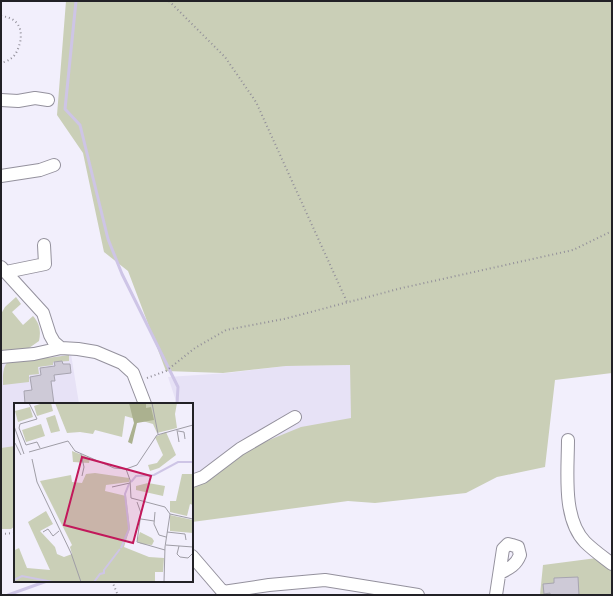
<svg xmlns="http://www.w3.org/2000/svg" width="613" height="596" viewBox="0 0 613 596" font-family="'Space Grotesk',sans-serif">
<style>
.built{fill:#e7e2f6}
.green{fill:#cacfb7}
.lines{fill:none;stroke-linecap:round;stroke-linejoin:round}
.stream{stroke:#cec5e6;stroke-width:3}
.building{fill:#cecad7;stroke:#a7a4b0}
.minor-casing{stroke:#94919d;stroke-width:14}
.path{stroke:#928f99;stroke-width:2;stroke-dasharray:1 3;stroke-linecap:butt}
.minor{stroke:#fff;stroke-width:12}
.inset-river{fill:none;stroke:#cec5e6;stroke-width:2}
.inset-road{fill:none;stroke:#9f9da6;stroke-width:1}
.view{fill:#c2185b;fill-opacity:0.15;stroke:#c2185b;stroke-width:2}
.inset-edge{fill:none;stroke:#222126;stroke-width:2}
</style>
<rect width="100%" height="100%" fill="#f2effc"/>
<!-- built -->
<path class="built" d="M 71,354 L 79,404 L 15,404 L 15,526 L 11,529 L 1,529 L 1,362 Z
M 350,365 L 357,417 L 192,484 L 192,404 L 177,404 L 168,377 L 228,373 L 286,366 Z"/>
<!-- green -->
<path class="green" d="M 66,1 L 612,1 L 612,373 L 555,380 L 545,467 L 497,477 L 466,493 L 375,503 L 348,501 L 192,522 L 192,484 L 250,448 L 301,427 L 351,418 L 350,365 L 286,366 L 223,373 L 166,371 L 128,271 L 104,252 L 83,153 L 57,115 Z
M 16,297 L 21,304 L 12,312 L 23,325 L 33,316 C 40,324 41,331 39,341 L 29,348 L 1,353 L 1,314 L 5,307 Z
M 69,355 L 69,361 L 53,362 L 53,365 L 38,367 L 39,374 L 29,375 L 29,382 L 3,385 C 3,377 2,366 9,361 C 17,356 38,358 47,358 C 55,357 62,356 69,355 Z
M 15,446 L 15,526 L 11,529 L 1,529 L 1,448 Z
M 612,556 L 612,595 L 540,595 L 543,565 Z"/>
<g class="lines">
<!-- stream -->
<path class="stream" d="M 76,1 L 65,109 L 80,125 L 108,239 L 122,274 L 178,387 L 177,404
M 8,595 L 47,581"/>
</g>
<!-- building -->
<path class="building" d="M 62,361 L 63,364 L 70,364 L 71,373 L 54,375 L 55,381 L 51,381 L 54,404 L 25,404 L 24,391 L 32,390 L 30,377 L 41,375 L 40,368 L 55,366 L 54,362 Z
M 578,577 L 579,595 L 550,595 L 550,593 L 544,594 L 543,584 L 554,583 L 554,578 Z"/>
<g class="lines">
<defs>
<path id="minor" d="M 1,100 L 18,101 L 35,98 L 48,100
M 1,176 L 40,170 L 54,165
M 1,267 L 43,313 L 50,335 L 54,342 L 61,348
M 6,272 L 45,264 L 44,245
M 1,357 L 34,354 L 61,348 L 78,349 L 96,352 L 122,363 L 133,373 L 145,404
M 568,440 C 568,471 562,518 585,542 C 593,550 603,557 612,564
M 192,481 L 203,477 L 240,449 L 295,417
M 192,556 L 223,592
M 223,592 L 269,585 L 325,580 L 418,595
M 496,595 L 503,549 L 508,544 L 512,545 L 518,547 L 520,555 C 516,565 510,568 500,573"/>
</defs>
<!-- minor casing -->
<use href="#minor" class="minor-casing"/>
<!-- path -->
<path class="path" d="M 169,1 L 225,57 L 256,102 L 347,302
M 1,16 C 18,18 23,28 20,43 C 18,49 16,56 10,59 C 8,61 4,62 1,63
M 147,378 L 166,371 L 195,348 L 226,330 L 284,319 L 402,288 L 573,250 L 612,231
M 1,534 L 15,533
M 112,581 L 117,593 L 117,595"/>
<!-- minor -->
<use href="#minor" class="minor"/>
</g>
<!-- overview -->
<g transform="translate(14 403)">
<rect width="179" height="179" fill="#f2effc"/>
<path d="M 29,0 L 37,0 L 39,8 L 23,13 L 20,3 ZM 41,0 L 163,0 L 161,11 L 163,25 L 143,30 L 139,21 L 111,13 L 108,34 L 81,27 L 79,31 L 66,29 L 53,30 ZM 16,4 L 19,14 L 4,19 L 1,8 ZM 41,12 L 46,28 L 37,30 L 32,15 ZM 27,21 L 31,33 L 12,39 L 8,27 ZM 152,29 L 162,52 L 145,65 L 136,68 L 134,62 L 143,60 L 149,52 L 141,34 ZM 58,48 L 76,55 L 75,60 L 59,59 ZM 81,70 L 115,75 L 115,79 L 92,82 L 91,88 L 112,93 L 116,125 L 110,144 L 135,154 L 150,155 L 149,169 L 141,169 L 141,179 L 0,179 L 1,147 L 5,145 L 13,165 L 36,167 L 14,119 L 32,108 L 39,121 L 26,128 L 41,144 L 43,151 L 50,154 L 58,151 L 56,144 L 58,142 L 26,78 L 57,72 L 58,79 L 68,80 L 72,71 ZM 168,71 L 179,71 L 179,102 L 176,101 L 173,113 L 156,109 L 156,98 L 162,98 ZM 134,80 L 151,83 L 149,93 L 122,87 L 122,83 ZM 156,112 L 179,117 L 179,130 L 156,128 ZM 126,129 L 138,135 L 140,138 L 138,142 L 127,141 L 123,138 Z" fill="#cacfb7"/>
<path d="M 115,0 L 132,0 L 132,5 L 137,4 L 140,17 L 123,20 L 118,41 L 114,39 L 120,20 Z" fill="#abb18f"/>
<path class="inset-river" d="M 117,79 L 122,73 L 140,72 L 164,59 L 179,59M 107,145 L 115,126 L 111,91 L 115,81M 0,177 L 8,173 L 39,179M 80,179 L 86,171 L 90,170 L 90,167 L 106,146"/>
<path class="inset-road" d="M 15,0 L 23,16 L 6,21 L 5,25 L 12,42 L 23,39 L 26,45M 138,0 L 144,31M 0,23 L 10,51M 163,27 L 165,39M 164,28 L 170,29 L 171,36M 1,40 L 7,52M 15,49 L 54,38 L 61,48 L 100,65 L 112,66 L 123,62 L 143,32 L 179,22M 67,51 L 70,64 L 68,73M 18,56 L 23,79 L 57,150 L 67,179M 112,66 L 116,77 L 117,95 L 151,104 L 156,111M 98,84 L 116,80M 123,99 L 127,110 L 123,139 L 151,147M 141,109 L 140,121 L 145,132 L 152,134M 156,111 L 179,116M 127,116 L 140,118M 29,129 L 34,126 L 39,133 L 45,128M 153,129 L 171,131 L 172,137M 152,142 L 179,144M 165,143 L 163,151 L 166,154 L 174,155 L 179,150M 150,179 L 151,144 L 156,111"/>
<path class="view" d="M 68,54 L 137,73 L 119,140 L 50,122 Z"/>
<rect width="179" height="179" class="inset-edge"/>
</g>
<!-- border -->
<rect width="613" height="596" fill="none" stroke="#222126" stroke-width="4"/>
</svg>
